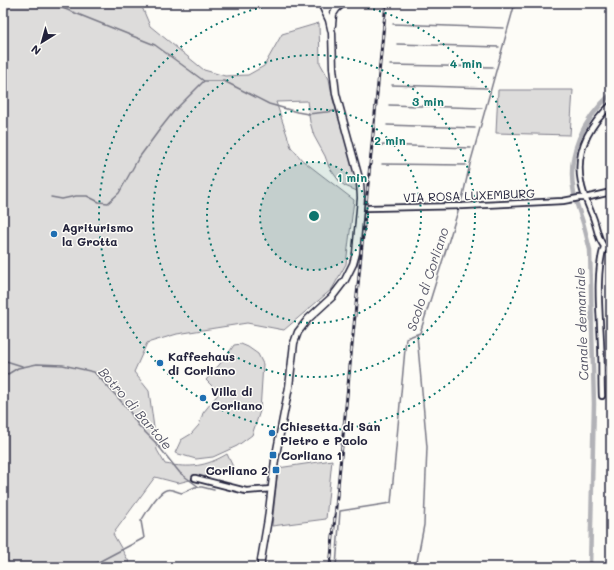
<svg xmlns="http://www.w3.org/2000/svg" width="614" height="570" viewBox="0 0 614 570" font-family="Mali,sans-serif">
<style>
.green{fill:#dddcdb;stroke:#807f8b}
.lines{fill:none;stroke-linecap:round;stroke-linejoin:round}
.stream{stroke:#787885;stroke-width:1.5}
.canal{stroke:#b2b2b7;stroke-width:4.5}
.street-casing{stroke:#22223b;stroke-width:8}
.secondary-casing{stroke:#22223b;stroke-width:9}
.street{stroke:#fdfcf7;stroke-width:4.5}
.secondary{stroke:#fdfcf7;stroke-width:6}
.rail-casing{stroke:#22223b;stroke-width:3}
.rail{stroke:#fdfcf7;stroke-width:1.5;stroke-dasharray:4.5;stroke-linecap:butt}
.ring{fill:none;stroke:#0f766e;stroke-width:2;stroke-dasharray:2 4}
.poi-dot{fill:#1f6fb2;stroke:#fdfcf7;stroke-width:1.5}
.labels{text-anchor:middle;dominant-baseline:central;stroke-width:3;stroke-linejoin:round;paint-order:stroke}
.street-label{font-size:12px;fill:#22223b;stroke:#fdfcf7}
.poi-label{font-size:12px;font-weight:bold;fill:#22223b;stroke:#fdfcf7;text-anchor:start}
.water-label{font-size:13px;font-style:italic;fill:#545466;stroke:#fdfcf7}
.centre{fill:#0f766e;stroke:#fdfcf7;stroke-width:2}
.ring-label{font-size:12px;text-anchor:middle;font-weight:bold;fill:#0f766e;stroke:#fdfcf7;stroke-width:3;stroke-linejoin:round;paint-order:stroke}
</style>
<rect width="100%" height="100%" fill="#fdfcf7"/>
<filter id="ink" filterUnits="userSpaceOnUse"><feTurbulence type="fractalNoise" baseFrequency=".025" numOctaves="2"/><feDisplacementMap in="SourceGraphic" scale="8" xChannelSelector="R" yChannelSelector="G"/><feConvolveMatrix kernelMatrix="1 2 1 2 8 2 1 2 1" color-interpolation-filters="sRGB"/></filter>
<g filter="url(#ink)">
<!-- green -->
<path class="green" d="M 3,3 L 143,3 L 142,7 L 150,26 L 204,70 L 225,76 L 248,75 L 264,66 L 282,34 L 319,23 L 320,63 L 329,79 L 333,100 L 354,168 L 357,191 L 345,186 L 339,181 L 329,167 L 325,156 L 314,136 L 310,122 L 307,101 L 276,102 L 291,147 L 302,160 L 354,200 L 346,264 L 332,289 L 284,330 L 247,323 L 177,334 L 147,343 L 134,372 L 149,391 L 157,450 L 165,464 C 191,468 205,467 227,454 L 234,469 L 178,483 L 155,477 L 113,534 L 132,567 L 3,567 Z
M 498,90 L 573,90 L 570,135 L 496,133 Z
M 241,344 L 248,347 L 258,354 L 263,364 L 260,411 L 252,435 L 237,446 L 213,457 L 196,459 L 175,453 L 181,440 L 191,434 L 199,425 L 203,413 L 219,393 L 206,380 L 226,357 L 234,345 Z
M 332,460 L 326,519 L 272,526 L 278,468 Z"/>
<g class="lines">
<!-- stream -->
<path class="stream" d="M 50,3 L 155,45 L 204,81 L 224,81 L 269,104 L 297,112 L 308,114 L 335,111
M 400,3 L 510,7
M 393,24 L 504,28
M 397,44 L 499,47
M 390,65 L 493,67
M 392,85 L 487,88
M 389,105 L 482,108
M 387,125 L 475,128
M 381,145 L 471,148
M 382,164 L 466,165
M 51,197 L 62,199 L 76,196 L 87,196 L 99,202 L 108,203 L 119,193 L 138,159 L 160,129 L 175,110 L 204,81
M 3,360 L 22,366
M 3,377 L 18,368 L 37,364 L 63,365 L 94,372 L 120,400 L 130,412 L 138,425 L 156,443 L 180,473 L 199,487
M 89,567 L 144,538 L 141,521 C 146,513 157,493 166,490 C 171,488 177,492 182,493 L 195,487 L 202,487 L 214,490
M 336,567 L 340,511 L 391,503 L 406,338 L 420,333 L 463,195 L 470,164 L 515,3
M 416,567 L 424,525 L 427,447 L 417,335"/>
<!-- canal -->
<path class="canal" d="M 590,567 L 594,404 L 590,250 C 588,242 586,234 584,226 C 581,215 576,204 574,193 C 566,154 583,120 611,94"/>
<defs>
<path id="street" d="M 611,105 C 589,126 575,152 581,182 C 583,196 590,208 594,220 C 598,232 599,246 611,252
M 368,208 L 463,206 L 563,201 L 579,198 L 585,198 L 611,192
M 602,396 C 601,379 602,361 601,343 C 600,315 595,274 604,247
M 195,478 L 246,491 L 272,489"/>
<path id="secondary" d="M 335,10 L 343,3
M 325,11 L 334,3
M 332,25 L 333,14 L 337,8
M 261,567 L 261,560 L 268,519 L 275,460 L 289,387 L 294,343 L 298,332 L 308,319 L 332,297 L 345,280 L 353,264 L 356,253 L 361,198 L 360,182 L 336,94 L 333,68 L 332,33 L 329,20 L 321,3"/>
</defs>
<!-- street casing -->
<use href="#street" class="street-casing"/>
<!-- secondary casing -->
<use href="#secondary" class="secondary-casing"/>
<!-- street -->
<use href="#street" class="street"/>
<!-- secondary -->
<use href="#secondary" class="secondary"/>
<defs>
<path id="rail" d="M 330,567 L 386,3"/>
</defs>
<!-- rail casing -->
<use href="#rail" class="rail-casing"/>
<!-- rail -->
<use href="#rail" class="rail"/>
</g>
</g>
<!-- distance rings -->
<circle cx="314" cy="216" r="54" fill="#0f766e" fill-opacity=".12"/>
<g class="ring">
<circle cx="314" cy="216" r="54"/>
<circle cx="314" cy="216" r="107"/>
<circle cx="314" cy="216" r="161"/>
<path d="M344 3A215 215 0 1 1 284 3"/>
</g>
<!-- markers -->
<g class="poi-dot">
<circle cx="54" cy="234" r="4"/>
<circle cx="160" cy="363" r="4"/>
<circle cx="203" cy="398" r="4"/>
<circle cx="272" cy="433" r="4"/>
<rect x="269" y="451" width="8" height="8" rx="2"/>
<rect x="272" y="466" width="8" height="8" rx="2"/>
</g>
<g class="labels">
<!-- street labels -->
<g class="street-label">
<text transform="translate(469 195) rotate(-2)">VIA ROSA LUXEMBURG</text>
</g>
<!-- poi labels -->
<g class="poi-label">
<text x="62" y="227">Agriturismo<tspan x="62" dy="14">la Grotta</tspan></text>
<text x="168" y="356">Kaffeehaus<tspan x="168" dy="14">di Corliano</tspan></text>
<text x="211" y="391">Villa di<tspan x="211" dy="14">Corliano</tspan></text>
<text x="280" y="426">Chiesetta di San<tspan x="280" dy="14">Pietro e Paolo</tspan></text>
<text x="281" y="455">Corliano 1</text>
<text x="268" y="470" text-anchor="end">Corliano 2</text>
</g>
<!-- water labels -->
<g class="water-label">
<text transform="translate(427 279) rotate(-72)">Scolo di Corliano</text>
<text transform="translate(581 324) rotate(-92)">Canale demaniale</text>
<text transform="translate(136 408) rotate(49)">Botro di Bartole</text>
</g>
</g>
<circle cx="314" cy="216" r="6" class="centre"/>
<g class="ring-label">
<text x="466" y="68">4 min</text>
<text x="428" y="106">3 min</text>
<text x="390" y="145">2 min</text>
<text x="352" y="182">1 min</text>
</g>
<!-- margin -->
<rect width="614" height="570" fill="none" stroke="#fdfcf7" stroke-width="16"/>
<rect x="8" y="8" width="598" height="554" fill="none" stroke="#22223b" stroke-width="1.5" filter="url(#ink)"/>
<!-- north arrow -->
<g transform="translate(42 42) rotate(217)" stroke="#fdfcf7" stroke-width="3" paint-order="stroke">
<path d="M0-3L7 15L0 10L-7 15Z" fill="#22223b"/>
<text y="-6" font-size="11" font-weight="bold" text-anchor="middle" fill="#22223b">N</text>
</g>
</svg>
